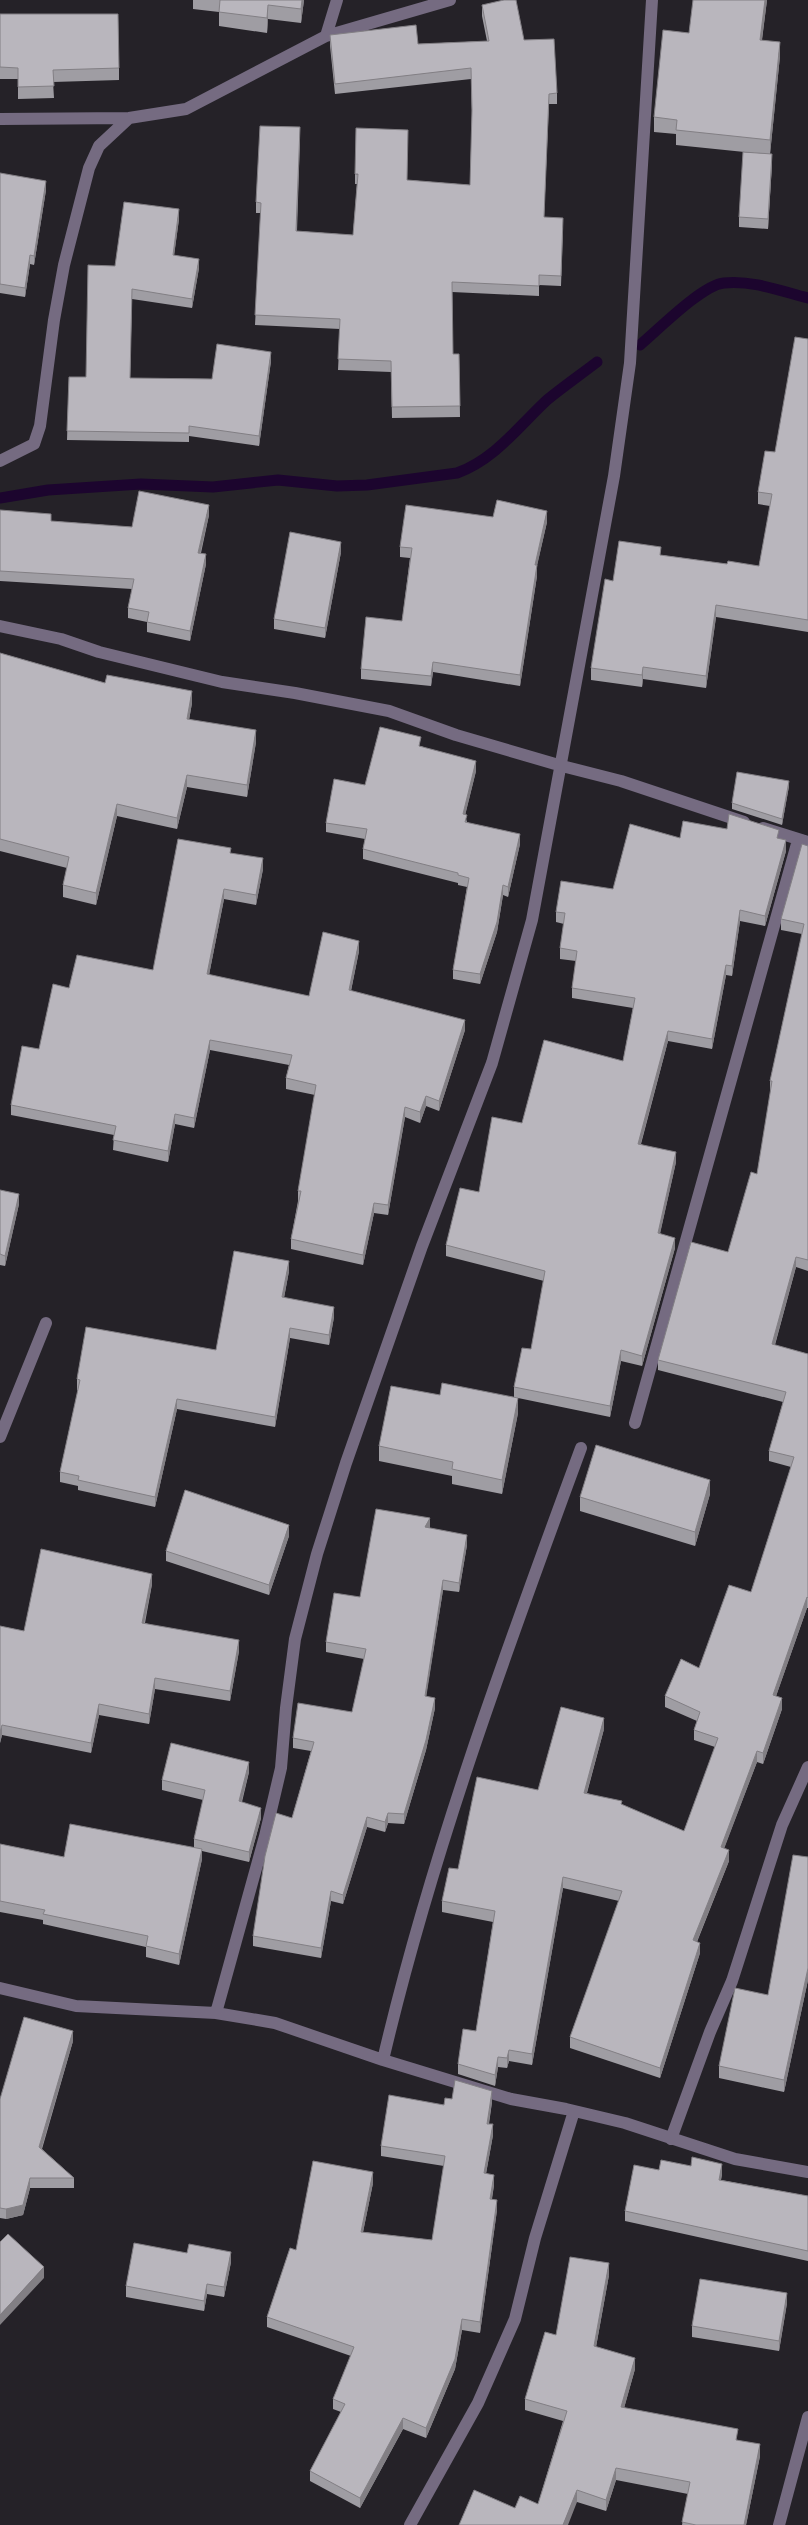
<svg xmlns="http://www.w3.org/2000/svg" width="808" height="2525" viewBox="0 0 808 2525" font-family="Roboto,sans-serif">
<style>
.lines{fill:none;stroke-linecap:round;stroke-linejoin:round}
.stream{stroke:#1c052e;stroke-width:11}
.street{stroke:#756b81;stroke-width:12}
.wall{fill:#9f9da3}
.shaded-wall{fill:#827f84}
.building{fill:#b9b6bd;stroke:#827f84}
</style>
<rect width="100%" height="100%" fill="#252228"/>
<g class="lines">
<!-- stream -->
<path class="stream" d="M 640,345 C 658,330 702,285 724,283 C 752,280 781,291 808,298
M 0,498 L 48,490 L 141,484 L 213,487 L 278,480 L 337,486 L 367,485 L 457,473 C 495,459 518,427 547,400 C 563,387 580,375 597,362"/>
<!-- street -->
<path class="street" d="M 326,36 L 337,0
M 0,119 L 129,118 L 186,109 L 326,36 L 450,0
M 0,461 L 34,444 L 40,426 L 54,320 L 64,265 L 89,168 L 99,146 L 129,118
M 0,626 L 61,639 L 99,652 L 222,682 L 295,693 L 389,711 L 456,735 L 562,766 L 621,781 L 744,822
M 763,828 L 808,842
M 635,1423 L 798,840
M 0,1437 L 46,1323
M 0,1988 L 76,2006 L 216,2013 L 275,2023 L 383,2060 L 511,2099 L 566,2109 L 625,2123 L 735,2159 L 808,2172
M 216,2013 L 265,1836 L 281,1768 L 286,1708 L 295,1639 L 317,1554 L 346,1463 L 422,1246 L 492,1063 L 532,920 L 614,476 L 630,363 L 652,0
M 383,2060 C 432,1851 507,1649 581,1448
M 671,2139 L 710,2032 L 732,1981 L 782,1825 L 808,1767
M 410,2525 L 478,2403 L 515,2319 L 535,2238 L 574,2111
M 779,2525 L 808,2417"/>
</g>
<!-- wall -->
<path class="wall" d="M 193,0 L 304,0 L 301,23 L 268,19 L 267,33 L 219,26 L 219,12 L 193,9 Z
M 767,0 L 762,40 L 780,56 L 770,154 L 772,164 L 768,229 L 739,227 L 739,217 L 764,154 L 676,145 L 676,134 L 654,132 L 654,117 L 689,33 Z
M 482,5 L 524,40 L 557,93 L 557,104 L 549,104 L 544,217 L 563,228 L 561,286 L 539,285 L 539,296 L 452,292 L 453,354 L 459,354 L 460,417 L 392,418 L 391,372 L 338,370 L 340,329 L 255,325 L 261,213 L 256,213 L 256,202 L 300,138 L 297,231 L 353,235 L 357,184 L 355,184 L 355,174 L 407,180 L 470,185 L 472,115 L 471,79 L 335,94 L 330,46 L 330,35 L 418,44 L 487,41 L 482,16 Z
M 0,14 L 119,68 L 119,80 L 53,82 L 54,98 L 18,99 L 18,79 L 0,79 Z
M 0,173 L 46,190 L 34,265 L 30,264 L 25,297 L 0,293 Z
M 179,219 L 174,255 L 199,268 L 192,308 L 132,299 L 130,378 L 212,379 L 271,361 L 259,446 L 189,436 L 189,442 L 67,440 L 69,377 L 86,377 L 115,266 Z
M 808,339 L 808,632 L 716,617 L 706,688 L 643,679 L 642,687 L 591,680 L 591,668 L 613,581 L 661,555 L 727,564 L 759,566 L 770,506 L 758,504 L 758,492 L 775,452 Z
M 0,510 L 51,521 L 132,527 L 209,515 L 201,553 L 206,564 L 190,641 L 147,632 L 147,622 L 128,618 L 128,608 L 132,589 L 0,581 Z
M 493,517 L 547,522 L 537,565 L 537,576 L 520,686 L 433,672 L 431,686 L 361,679 L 361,669 L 402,621 L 410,558 L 400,557 L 400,547 Z
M 341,552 L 325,638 L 274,629 L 274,619 Z
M 0,653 L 105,683 L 192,703 L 189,720 L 256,742 L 247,797 L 187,787 L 177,829 L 117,816 L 96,905 L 63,897 L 63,885 L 67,868 L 0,851 Z
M 421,746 L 476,771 L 465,815 L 467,822 L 520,844 L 508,897 L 503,895 L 497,932 L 480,984 L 453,979 L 453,970 L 467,887 L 458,885 L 458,883 L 363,859 L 363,849 L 365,839 L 326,832 L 326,823 L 365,785 Z
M 789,786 L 782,825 L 732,809 L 732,803 Z
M 680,838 L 779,839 L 786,851 L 765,926 L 740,921 L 732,976 L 726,975 L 712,1049 L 668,1041 L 641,1144 L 676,1162 L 660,1233 L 675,1248 L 642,1366 L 621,1361 L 610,1417 L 518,1398 L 518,1413 L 502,1494 L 452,1484 L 452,1476 L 379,1461 L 379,1446 L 440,1395 L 514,1397 L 514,1387 L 531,1349 L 544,1281 L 446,1256 L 446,1245 L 479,1192 L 522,1123 L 623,1061 L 633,1008 L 572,998 L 572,988 L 576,961 L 560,959 L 560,948 L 564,924 L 556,922 L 556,912 L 613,889 Z
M 808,846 L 808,1271 L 796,1267 L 775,1345 L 808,1354 L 808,1608 L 807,1608 L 776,1696 L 782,1709 L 763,1764 L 757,1762 L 724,1848 L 729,1861 L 697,1942 L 700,1953 L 660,2078 L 570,2048 L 570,2037 L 619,1901 L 563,1888 L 532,2065 L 509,2061 L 507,2068 L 498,2067 L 495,2086 L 458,2074 L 458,2064 L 476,2031 L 493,1922 L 442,1912 L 442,1901 L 458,1869 L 538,1790 L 604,1729 L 587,1793 L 622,1805 L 684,1831 L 715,1747 L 694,1740 L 694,1730 L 697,1721 L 665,1707 L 665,1696 L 699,1668 L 751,1592 L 791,1467 L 769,1461 L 769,1451 L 783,1402 L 658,1370 L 658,1360 L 728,1252 L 757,1174 L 771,1091 L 770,1091 L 770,1081 L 802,934 L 781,930 L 781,919 Z
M 231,853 L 263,869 L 256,905 L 224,899 L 209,975 L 309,996 L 359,951 L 351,991 L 465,1030 L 439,1111 L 426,1106 L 420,1123 L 405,1117 L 388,1215 L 374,1213 L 363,1265 L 291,1249 L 291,1239 L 298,1201 L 298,1191 L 315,1095 L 286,1089 L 286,1078 L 289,1065 L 210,1050 L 194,1128 L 175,1124 L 168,1162 L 113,1150 L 114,1135 L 11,1115 L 11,1105 L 69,988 L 153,970 Z
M 0,1190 L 19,1204 L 5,1266 L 0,1265 Z
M 289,1271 L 284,1298 L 334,1317 L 329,1345 L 290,1338 L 275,1427 L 177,1409 L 155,1507 L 78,1490 L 78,1486 L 60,1482 L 60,1472 L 78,1390 L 77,1390 L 77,1379 L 216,1350 Z
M 710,1494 L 695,1546 L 580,1511 L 580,1497 Z
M 430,1528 L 467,1545 L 459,1592 L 443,1590 L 426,1696 L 435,1708 L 426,1750 L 404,1824 L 388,1823 L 385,1832 L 367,1827 L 343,1904 L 331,1901 L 321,1958 L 253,1946 L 253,1936 L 292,1818 L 311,1751 L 293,1748 L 293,1738 L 352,1712 L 364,1659 L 326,1652 L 326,1642 L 360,1597 Z
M 289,1536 L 269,1595 L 166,1561 L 166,1551 Z
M 152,1584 L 145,1623 L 239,1651 L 230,1701 L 155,1689 L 149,1724 L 99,1715 L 91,1753 L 2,1735 L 0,1743 L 0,1626 L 24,1631 Z
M 249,1772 L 242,1802 L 261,1818 L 249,1862 L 202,1851 L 202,1859 L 179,1965 L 146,1957 L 146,1947 L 43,1924 L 43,1920 L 0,1912 L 0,1844 L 64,1857 L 194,1847 L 194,1839 L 203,1800 L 162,1790 L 162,1780 Z
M 808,1857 L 808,1980 L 784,2092 L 719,2078 L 719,2066 L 768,1995 Z
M 73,2041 L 42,2149 L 74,2178 L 74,2188 L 30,2188 L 23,2215 L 6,2219 L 0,2218 L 0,2099 Z
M 452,2099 L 492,2102 L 489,2124 L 493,2135 L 486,2174 L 494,2185 L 492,2199 L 497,2210 L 480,2333 L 462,2330 L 455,2369 L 426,2438 L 403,2429 L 360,2508 L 310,2481 L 310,2471 L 341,2412 L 333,2409 L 333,2399 L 351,2356 L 267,2327 L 267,2317 L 296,2250 L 373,2183 L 363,2232 L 432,2240 L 444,2166 L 381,2156 L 381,2146 Z
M 659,2170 L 722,2174 L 721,2180 L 808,2196 L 808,2261 L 625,2221 L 625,2211 Z
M 187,2253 L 231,2262 L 224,2297 L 207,2294 L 204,2311 L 126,2297 L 126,2286 Z
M 609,2275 L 596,2347 L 635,2369 L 624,2408 L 738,2440 L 760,2456 L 746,2525 L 682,2525 L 688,2494 L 616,2480 L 606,2511 L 577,2502 L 515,2508 L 538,2504 L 563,2421 L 525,2410 L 525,2399 L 556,2335 Z
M 787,2303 L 779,2351 L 692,2337 L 692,2326 Z"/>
<!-- shaded-wall -->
<path class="shaded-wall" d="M 302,0 L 304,0 L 301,23 L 301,9 Z
M 765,0 L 767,0 L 760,54 L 760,40 Z
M 268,5 L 268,19 L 267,33 L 267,18 Z
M 780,42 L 780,56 L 770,154 L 770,140 Z
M 772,154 L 772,164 L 768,229 L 768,219 Z
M 46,181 L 46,190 L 34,265 L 34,256 Z
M 179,209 L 179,219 L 173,264 L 173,255 Z
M 30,255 L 30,264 L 25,297 L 25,288 Z
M 199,259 L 199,268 L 192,308 L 192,299 Z
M 271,352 L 271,361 L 259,446 L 259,436 Z
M 209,505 L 209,515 L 198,563 L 198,553 Z
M 547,511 L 547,522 L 535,575 L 535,565 Z
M 341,542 L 341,552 L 325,638 L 325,628 Z
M 206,554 L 206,564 L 190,641 L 190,631 Z
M 537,565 L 537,576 L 520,686 L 520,675 Z
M 716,605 L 716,617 L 706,688 L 706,676 Z
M 433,662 L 433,672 L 431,686 L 431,676 Z
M 643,667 L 643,679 L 642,687 L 642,675 Z
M 192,691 L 192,703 L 187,731 L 187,719 Z
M 256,730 L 256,742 L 247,797 L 247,785 Z
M 476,761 L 476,771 L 463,824 L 463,814 Z
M 187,775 L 187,787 L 177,829 L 177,818 Z
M 789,781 L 789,786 L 782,825 L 782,819 Z
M 117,804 L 117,816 L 96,905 L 96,893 Z
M 520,834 L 520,844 L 508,897 L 508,887 Z
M 786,840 L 786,851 L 765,926 L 765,916 Z
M 263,858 L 263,869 L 256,905 L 256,895 Z
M 503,885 L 503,895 L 497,932 L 480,984 L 480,974 Z
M 224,889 L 224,899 L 207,985 L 207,974 Z
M 740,910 L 740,921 L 732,976 L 732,966 Z
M 359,941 L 359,951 L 349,1000 L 349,990 Z
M 726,965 L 726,975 L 712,1049 L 712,1039 Z
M 465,1020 L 465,1030 L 439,1111 L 439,1101 Z
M 668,1031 L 668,1041 L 638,1154 L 638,1144 Z
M 210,1040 L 210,1050 L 194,1128 L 194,1118 Z
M 426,1096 L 426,1106 L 420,1123 L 420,1112 Z
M 405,1107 L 405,1117 L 388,1215 L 388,1205 Z
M 175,1114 L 175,1124 L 168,1162 L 168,1151 Z
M 676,1152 L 676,1162 L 658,1243 L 658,1233 Z
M 19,1194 L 19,1204 L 5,1266 L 5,1256 Z
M 374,1203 L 374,1213 L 363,1265 L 363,1255 Z
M 675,1238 L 675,1248 L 642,1366 L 642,1356 Z
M 796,1257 L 796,1267 L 772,1355 L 772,1344 Z
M 289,1261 L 289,1271 L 282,1308 L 282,1297 Z
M 334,1307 L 334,1317 L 329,1345 L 329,1335 Z
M 290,1328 L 290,1338 L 275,1427 L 275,1417 Z
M 621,1350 L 621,1361 L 610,1417 L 610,1406 Z
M 518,1398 L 518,1413 L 502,1494 L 502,1480 Z
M 177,1399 L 177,1409 L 155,1507 L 155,1497 Z
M 710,1480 L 710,1494 L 695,1546 L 695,1532 Z
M 430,1518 L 430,1528 L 425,1527 Z
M 289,1525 L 289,1536 L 269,1595 L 269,1585 Z
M 467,1535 L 467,1545 L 459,1592 L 459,1583 Z
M 152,1574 L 152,1584 L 142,1634 L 142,1623 Z
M 443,1580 L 443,1590 L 425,1705 L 425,1696 Z
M 807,1597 L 807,1608 L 773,1705 L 773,1695 Z
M 239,1640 L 239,1651 L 230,1701 L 230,1691 Z
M 155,1678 L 155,1689 L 149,1724 L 149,1714 Z
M 435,1698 L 435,1708 L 426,1750 L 404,1824 L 404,1814 Z
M 782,1698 L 782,1709 L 763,1764 L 763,1753 Z
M 99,1704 L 99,1715 L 91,1753 L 91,1743 Z
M 604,1718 L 604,1729 L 584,1803 L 584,1793 Z
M 2,1725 L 2,1735 L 0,1743 L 0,1732 Z
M 757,1751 L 757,1762 L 721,1857 L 721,1847 Z
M 249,1762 L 249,1772 L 239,1811 L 239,1801 Z
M 261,1808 L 261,1818 L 249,1862 L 249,1852 Z
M 388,1813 L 388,1823 L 385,1832 L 385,1822 Z
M 367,1817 L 367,1827 L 343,1904 L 343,1895 Z
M 202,1849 L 202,1859 L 179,1965 L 179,1954 Z
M 729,1850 L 729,1861 L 693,1951 L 693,1940 Z
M 563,1877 L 563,1888 L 532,2065 L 532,2054 Z
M 331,1891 L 331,1901 L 321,1958 L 321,1948 Z
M 700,1943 L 700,1953 L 660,2078 L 660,2068 Z
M 808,1968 L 808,1980 L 784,2092 L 784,2080 Z
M 73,2031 L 73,2041 L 39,2157 L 39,2147 Z
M 509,2050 L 509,2061 L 507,2068 L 507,2058 Z
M 498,2057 L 498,2067 L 495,2086 L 495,2075 Z
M 492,2091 L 492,2102 L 487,2134 L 487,2124 Z
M 493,2124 L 493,2135 L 484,2184 L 484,2173 Z
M 722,2164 L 722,2174 L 719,2190 L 719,2180 Z
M 373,2172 L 373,2183 L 361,2242 L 361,2232 Z
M 494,2175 L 494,2185 L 490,2209 L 490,2199 Z
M 30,2178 L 30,2188 L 23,2215 L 6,2219 L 6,2209 Z
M 497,2200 L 497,2210 L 480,2333 L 480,2322 Z
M 231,2252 L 231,2262 L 224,2297 L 224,2287 Z
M 609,2263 L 609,2275 L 594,2358 L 594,2346 Z
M 44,2267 L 44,2278 L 0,2325 L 0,2315 Z
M 207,2284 L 207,2294 L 204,2311 L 204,2301 Z
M 787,2293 L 787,2303 L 779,2351 L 779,2341 Z
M 462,2319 L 462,2330 L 455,2369 L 426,2438 L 426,2428 Z
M 635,2358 L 635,2369 L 621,2419 L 621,2407 Z
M 403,2418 L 403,2429 L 360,2508 L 360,2498 Z
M 760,2444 L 760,2456 L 746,2525 L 744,2525 Z
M 616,2468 L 616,2480 L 606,2511 L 606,2500 Z
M 577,2490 L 577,2502 L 568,2525 L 563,2525 Z"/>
<!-- building -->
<path class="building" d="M 220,0 L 302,0 L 301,9 L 268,5 L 267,18 L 219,12 Z
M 504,0 L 516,0 L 524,40 L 554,39 L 557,93 L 549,94 L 544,217 L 563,218 L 561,276 L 539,275 L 539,286 L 452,282 L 453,354 L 459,354 L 460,406 L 392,407 L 391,361 L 338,359 L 340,319 L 255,315 L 261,203 L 256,202 L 260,126 L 300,127 L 296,231 L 353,235 L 358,174 L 355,174 L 356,128 L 408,130 L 407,180 L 470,185 L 472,110 L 471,68 L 335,84 L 330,35 L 416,25 L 418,44 L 489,41 L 482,5 Z
M 693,0 L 765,0 L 760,40 L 780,42 L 770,140 L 676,130 L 677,120 L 654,117 L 663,30 L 689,33 Z
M 0,14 L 118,14 L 119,68 L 53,70 L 54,86 L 18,87 L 18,68 L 0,67 Z
M 743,152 L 772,154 L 768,219 L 739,217 Z
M 0,173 L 46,181 L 34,256 L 30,255 L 25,288 L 0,284 Z
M 124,202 L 179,209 L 173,255 L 199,259 L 192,299 L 132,289 L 130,378 L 212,379 L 217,344 L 271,352 L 259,436 L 189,426 L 189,433 L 67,431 L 69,377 L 86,377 L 88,265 L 115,266 Z
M 795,337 L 808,339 L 808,620 L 716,605 L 706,676 L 643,667 L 642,675 L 591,668 L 605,579 L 613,581 L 619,541 L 661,547 L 660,555 L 727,564 L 728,561 L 759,566 L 772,494 L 758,492 L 765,451 L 775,452 Z
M 139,491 L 209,505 L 198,553 L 206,554 L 190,631 L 147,622 L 149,612 L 128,608 L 134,579 L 0,571 L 0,510 L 51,514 L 51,521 L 132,527 Z
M 497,500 L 547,511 L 535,565 L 537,565 L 520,675 L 433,662 L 431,676 L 361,669 L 366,617 L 402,621 L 412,548 L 400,547 L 406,505 L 493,517 Z
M 290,532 L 341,542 L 325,628 L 274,619 Z
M 0,653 L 105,683 L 107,675 L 192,691 L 187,719 L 256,730 L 247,785 L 187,775 L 177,818 L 117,804 L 96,893 L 63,885 L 69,857 L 0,839 Z
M 380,727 L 421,737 L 419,746 L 476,761 L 463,814 L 467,815 L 465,822 L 520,834 L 508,887 L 503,885 L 497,922 L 480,974 L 453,970 L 469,878 L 458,875 L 458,873 L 363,849 L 367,829 L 326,823 L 334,779 L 365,785 Z
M 737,772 L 789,781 L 782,819 L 732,803 Z
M 729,814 L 779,830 L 777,838 L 786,840 L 765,916 L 740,910 L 732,966 L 726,965 L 712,1039 L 668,1031 L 638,1144 L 676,1152 L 658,1233 L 675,1238 L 642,1356 L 621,1350 L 610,1406 L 514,1387 L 522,1348 L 531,1349 L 545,1271 L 446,1245 L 460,1188 L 479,1192 L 492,1117 L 522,1123 L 544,1040 L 623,1061 L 635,998 L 572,988 L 577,951 L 560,948 L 565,913 L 556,912 L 561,881 L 613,889 L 630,824 L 680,838 L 683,821 L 727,829 Z
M 178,839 L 231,848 L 230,853 L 263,858 L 256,895 L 224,889 L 207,974 L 309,996 L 323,932 L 359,941 L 349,990 L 465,1020 L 439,1101 L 426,1096 L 420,1112 L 405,1107 L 388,1205 L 374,1203 L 363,1255 L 291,1239 L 301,1191 L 298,1191 L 316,1085 L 286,1078 L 292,1055 L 210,1040 L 194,1118 L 175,1114 L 168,1151 L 113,1140 L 116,1126 L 11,1105 L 22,1046 L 39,1049 L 53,984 L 69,988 L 77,955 L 153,970 Z
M 802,844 L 808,846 L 808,1260 L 796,1257 L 772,1344 L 808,1354 L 808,1598 L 807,1597 L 773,1695 L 782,1698 L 763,1753 L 757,1751 L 721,1847 L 729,1850 L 693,1940 L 700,1943 L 660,2068 L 570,2037 L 622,1891 L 563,1877 L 532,2054 L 509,2050 L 507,2058 L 498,2057 L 495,2075 L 458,2064 L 463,2029 L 476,2031 L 495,1911 L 442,1901 L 449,1868 L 458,1869 L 477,1777 L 538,1790 L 561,1707 L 604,1718 L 584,1793 L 622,1801 L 621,1804 L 684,1831 L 718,1738 L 694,1730 L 700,1712 L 665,1696 L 681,1659 L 699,1668 L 729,1585 L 751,1592 L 794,1457 L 769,1451 L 786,1392 L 658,1360 L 691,1242 L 728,1252 L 751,1172 L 757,1174 L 772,1081 L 770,1081 L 804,924 L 781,919 Z
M 0,1190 L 19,1194 L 5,1256 L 0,1254 Z
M 234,1251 L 289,1261 L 282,1297 L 334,1307 L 329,1335 L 290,1328 L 275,1417 L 177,1399 L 155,1497 L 78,1480 L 79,1476 L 60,1472 L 80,1380 L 77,1379 L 86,1327 L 216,1350 Z
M 442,1383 L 518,1398 L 502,1480 L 452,1469 L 453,1462 L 379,1446 L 391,1386 L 440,1395 Z
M 596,1445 L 710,1480 L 695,1532 L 580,1497 Z
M 185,1490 L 289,1525 L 269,1585 L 166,1551 Z
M 376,1509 L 430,1518 L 425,1527 L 467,1535 L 459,1583 L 443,1580 L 425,1696 L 435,1698 L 426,1740 L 404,1814 L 388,1813 L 385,1822 L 367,1817 L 343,1895 L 331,1891 L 321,1948 L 253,1936 L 265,1856 L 276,1813 L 292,1818 L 314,1742 L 293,1738 L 298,1703 L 352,1712 L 366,1649 L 326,1642 L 334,1593 L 360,1597 Z
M 41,1549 L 152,1574 L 142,1623 L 239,1640 L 230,1691 L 155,1678 L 149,1714 L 99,1704 L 91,1743 L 2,1725 L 0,1732 L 0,1626 L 24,1631 Z
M 171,1743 L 249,1762 L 239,1801 L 261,1808 L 249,1852 L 194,1839 L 205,1790 L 162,1780 Z
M 70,1824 L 202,1849 L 179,1954 L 146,1946 L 148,1936 L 43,1914 L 45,1910 L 0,1901 L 0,1844 L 64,1857 Z
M 793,1855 L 808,1857 L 808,1968 L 784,2080 L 719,2066 L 735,1988 L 768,1995 Z
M 24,2017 L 73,2031 L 39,2147 L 74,2178 L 30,2178 L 23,2205 L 6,2209 L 0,2208 L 0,2099 Z
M 455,2080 L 492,2091 L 487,2124 L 493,2124 L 484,2173 L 494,2175 L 490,2199 L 497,2200 L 480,2322 L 462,2319 L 455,2359 L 426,2428 L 403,2418 L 360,2498 L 310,2471 L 345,2404 L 333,2399 L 354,2347 L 267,2317 L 290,2248 L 296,2250 L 313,2161 L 373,2172 L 361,2232 L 432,2240 L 445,2156 L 381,2146 L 389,2095 L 444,2105 L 445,2098 L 452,2099 Z
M 692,2157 L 722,2164 L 719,2180 L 808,2196 L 808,2251 L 625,2211 L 634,2165 L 659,2170 L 661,2160 L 691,2166 Z
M 8,2234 L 44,2267 L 0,2315 L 0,2242 Z
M 134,2243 L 187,2253 L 189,2244 L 231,2252 L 224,2287 L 207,2284 L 204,2301 L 126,2286 Z
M 570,2257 L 609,2263 L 594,2346 L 635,2358 L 621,2407 L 738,2429 L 736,2440 L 760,2444 L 744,2525 L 696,2525 L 682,2522 L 690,2482 L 616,2468 L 606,2500 L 577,2490 L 563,2525 L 459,2525 L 474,2490 L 515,2508 L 520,2496 L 538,2504 L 567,2411 L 525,2399 L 545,2332 L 556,2335 Z
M 700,2279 L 787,2293 L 779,2341 L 692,2326 Z"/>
</svg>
